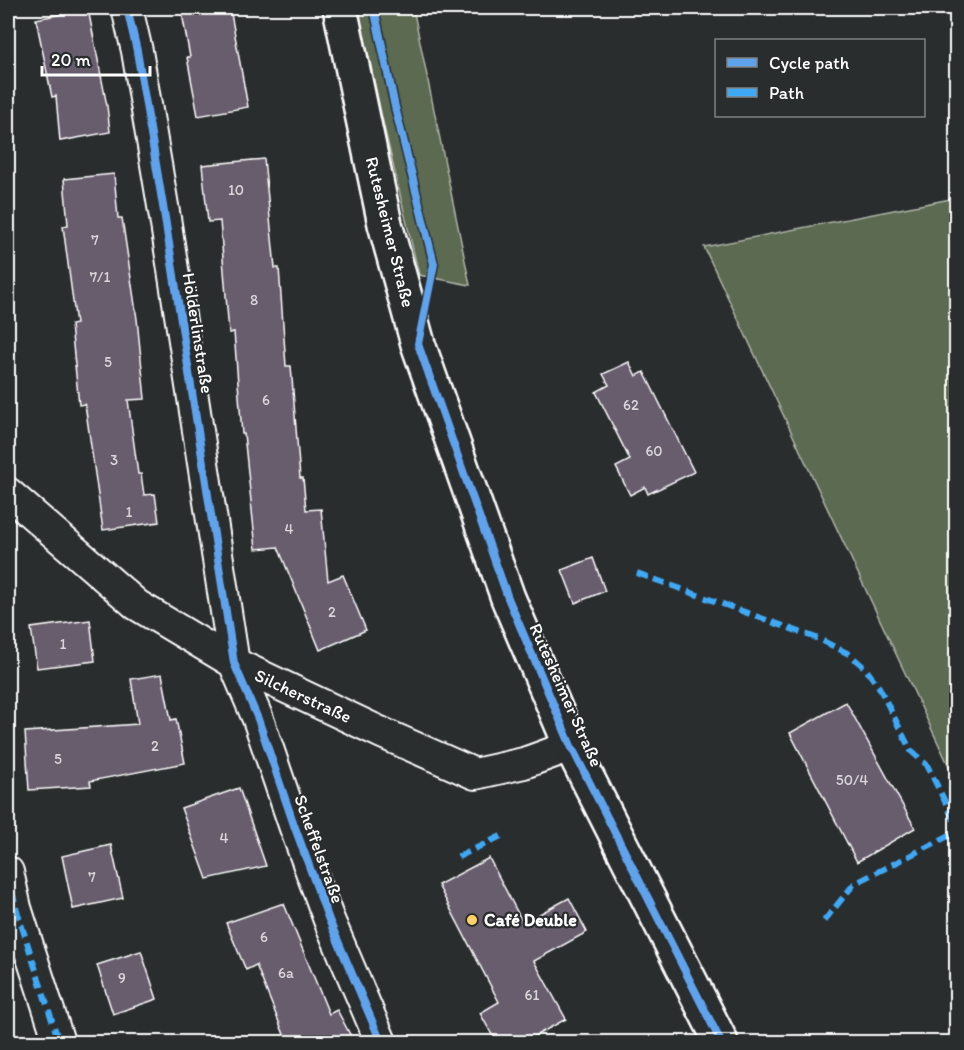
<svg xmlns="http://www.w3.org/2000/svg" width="964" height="1050" viewBox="0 0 964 1050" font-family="Itim,sans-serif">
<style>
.green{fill:#5c6a51;stroke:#aeb4a8;stroke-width:1.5}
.building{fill:#675d6d;stroke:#fff;stroke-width:1.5}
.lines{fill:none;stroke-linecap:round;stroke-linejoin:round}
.street-casing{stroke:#fff;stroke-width:34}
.secondary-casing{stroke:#fff;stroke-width:38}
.street{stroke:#2a2d2e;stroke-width:30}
.secondary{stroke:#2a2d2e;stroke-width:33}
.quiet{stroke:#3fa9f5;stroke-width:6;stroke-dasharray:12 6;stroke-linecap:butt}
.cycleway-casing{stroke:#2a2d2e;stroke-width:11}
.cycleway{stroke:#60a3ed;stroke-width:8}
.poi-dot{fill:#ffd166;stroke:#2a2d2e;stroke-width:2}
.labels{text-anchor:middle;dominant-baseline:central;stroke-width:4.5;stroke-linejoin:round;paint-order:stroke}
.number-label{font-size:15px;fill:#d9d6da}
.street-label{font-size:18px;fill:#fff;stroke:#2a2d2e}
.poi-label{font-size:18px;font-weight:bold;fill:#fff;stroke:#2a2d2e;text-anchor:start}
</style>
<rect width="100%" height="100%" fill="#2a2d2e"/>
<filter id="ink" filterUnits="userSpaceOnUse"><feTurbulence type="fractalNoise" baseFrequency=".0167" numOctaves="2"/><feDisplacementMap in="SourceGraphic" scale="12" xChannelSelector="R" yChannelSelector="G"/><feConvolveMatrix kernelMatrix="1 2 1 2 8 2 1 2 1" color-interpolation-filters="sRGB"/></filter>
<g filter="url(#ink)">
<!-- green -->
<path class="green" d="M 358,8 L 413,8 L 470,285 L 419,275 L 383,122 Z
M 956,198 L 956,781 L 704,247 Z"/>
<!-- building -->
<path class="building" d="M 181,8 L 230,8 L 248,107 L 198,116 L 187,57 L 190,57 Z
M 88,9 L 107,106 L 110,132 L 60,141 L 56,96 L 52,97 L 36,19 Z
M 264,159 L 275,268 L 279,268 L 286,366 L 291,366 L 300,478 L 303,478 L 306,510 L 321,509 L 328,581 L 343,575 L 366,630 L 320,650 L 278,547 L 256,549 L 244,434 L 242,434 L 234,332 L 229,333 L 220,221 L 208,222 L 202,165 Z
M 114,174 L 118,218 L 122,218 L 137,319 L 145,399 L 128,400 L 138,474 L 141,474 L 144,495 L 155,494 L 159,522 L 103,530 L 85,404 L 79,405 L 71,325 L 76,324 L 63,226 L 68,225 L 64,179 Z
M 629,362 L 636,376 L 644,372 L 694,472 L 648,494 L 645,487 L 630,495 L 616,467 L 630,460 L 596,392 L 609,385 L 603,374 Z
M 593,558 L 605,591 L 575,603 L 562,570 Z
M 90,620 L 95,661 L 37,668 L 31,628 Z
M 162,674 L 171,720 L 176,719 L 185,763 L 90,781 L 91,786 L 29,790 L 25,732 L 138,724 L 131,679 Z
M 846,702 L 915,828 L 857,862 L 790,733 Z
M 239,788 L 266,866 L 207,879 L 181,808 Z
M 111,845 L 123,898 L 73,909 L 62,856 Z
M 489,858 L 523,923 L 569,898 L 587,932 L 534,961 L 566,1019 L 524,1042 L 496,1042 L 480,1013 L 499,1002 L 438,885 Z
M 281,904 L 284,904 L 329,1014 L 337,1010 L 354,1042 L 275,1042 L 285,1037 L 256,965 L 246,970 L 226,923 Z
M 141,951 L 157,999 L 113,1014 L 97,965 Z"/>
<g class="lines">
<defs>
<path id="street" d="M 127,8 L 137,51 L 165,218 L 234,663 L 258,719 L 294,825 L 329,920 L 381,1042
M 8,493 L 137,605 L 234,663 L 380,732 L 475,774 L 524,763 L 571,746
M 8,872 L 16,908 L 59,1042"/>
<path id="secondary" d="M 340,8 L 385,224 L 418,344 L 508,598 L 571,746 L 721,1042"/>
</defs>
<!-- street casing -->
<use href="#street" class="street-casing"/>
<!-- secondary casing -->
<use href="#secondary" class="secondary-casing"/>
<!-- street -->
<use href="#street" class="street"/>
<!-- secondary -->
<use href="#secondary" class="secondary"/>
<!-- quiet -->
<path class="quiet" d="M 637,573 L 819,639 L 849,654 L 865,668 L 879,687 L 911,751 L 927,765 L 956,824
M 458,857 L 501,836
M 8,872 L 16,908 L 59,1042
M 824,921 L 854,884 L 956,832"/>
<defs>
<path id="cycleway" d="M 127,8 L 137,51 L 165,218 L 234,663 L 258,719 L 294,825 L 329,920 L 381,1042
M 374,8 L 395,107 L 434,264 L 418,344 L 508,598 L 571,746 L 721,1042"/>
</defs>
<!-- cycleway casing -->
<use href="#cycleway" class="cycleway-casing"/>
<!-- cycleway -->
<use href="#cycleway" class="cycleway"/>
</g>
</g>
<!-- markers -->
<circle class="poi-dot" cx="472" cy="920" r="6"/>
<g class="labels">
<!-- number labels -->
<g class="number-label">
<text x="236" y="190">10</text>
<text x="95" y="240">7</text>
<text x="100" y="277">7/1</text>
<text x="254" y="300">8</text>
<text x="108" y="362">5</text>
<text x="266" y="400">6</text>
<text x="631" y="405">62</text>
<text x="654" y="451">60</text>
<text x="114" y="460">3</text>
<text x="129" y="512">1</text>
<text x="289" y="529">4</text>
<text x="332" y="612">2</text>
<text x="63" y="644">1</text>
<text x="155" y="746">2</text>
<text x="58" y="759">5</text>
<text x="852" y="780">50/4</text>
<text x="224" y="838">4</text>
<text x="92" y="877">7</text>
<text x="264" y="937">6</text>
<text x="286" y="973">6a</text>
<text x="122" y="978">9</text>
<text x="532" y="995">61</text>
</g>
<!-- street labels -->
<g class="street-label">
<text transform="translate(390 232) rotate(76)">Rutesheimer Straße</text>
<text transform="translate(198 333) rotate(81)">Hölderlinstraße</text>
<text transform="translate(566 695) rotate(66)">Rutesheimer Straße</text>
<text transform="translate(303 696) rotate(25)">Silcherstraße</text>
<text transform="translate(319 849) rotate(70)">Scheffelstraße</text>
</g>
<!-- poi labels -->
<g class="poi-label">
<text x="484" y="920">Café Deuble</text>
</g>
</g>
<!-- margin -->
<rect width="964" height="1050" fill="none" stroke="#2a2d2e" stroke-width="30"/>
<rect x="15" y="15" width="934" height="1020" fill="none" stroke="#fff" stroke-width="2" filter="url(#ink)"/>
<!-- legend -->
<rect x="715" y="39" width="210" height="78" fill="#2a2d2e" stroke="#7f8182" stroke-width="1.5"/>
<rect x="727" y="58" width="30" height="9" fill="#60a3ed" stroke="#7f8182" stroke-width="1.5"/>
<text x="769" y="69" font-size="18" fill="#ffffff">Cycle path</text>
<rect x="727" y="88" width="30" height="9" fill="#3fa9f5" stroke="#7f8182" stroke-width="1.5"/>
<text x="769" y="99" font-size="18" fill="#ffffff">Path</text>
<!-- scale -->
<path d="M42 66v9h108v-9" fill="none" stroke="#ffffff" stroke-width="3"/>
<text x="51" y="66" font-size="18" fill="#ffffff" stroke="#2a2d2e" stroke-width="4.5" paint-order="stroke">20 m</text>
</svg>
